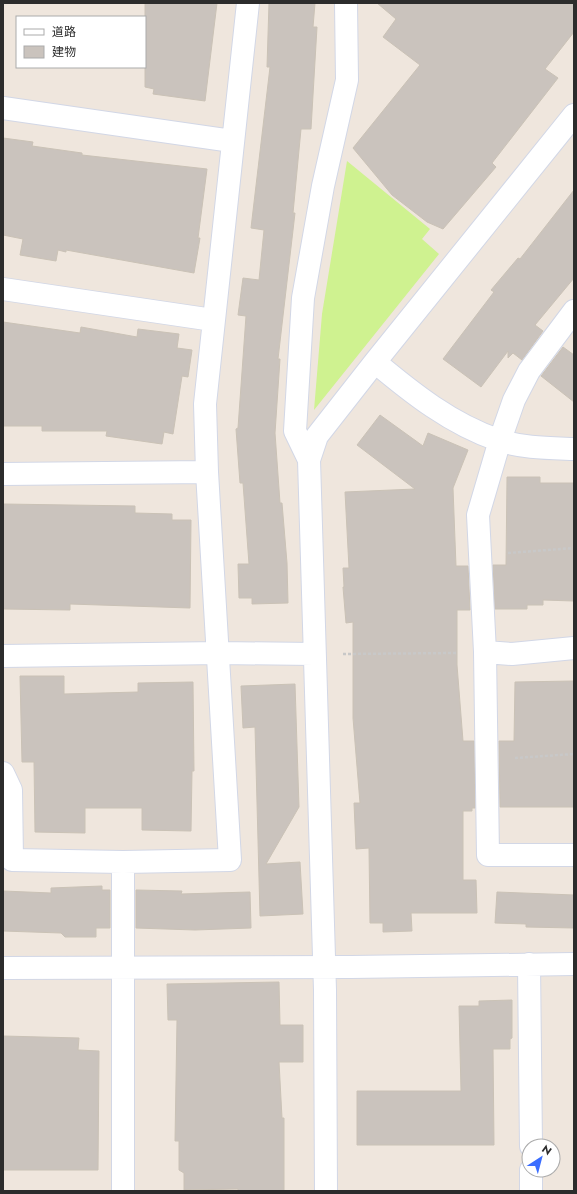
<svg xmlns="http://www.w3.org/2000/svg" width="577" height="1194" viewBox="0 0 577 1194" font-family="Jost,'Noto Sans JP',sans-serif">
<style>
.pitch{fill:#cff290}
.building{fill:#cac3bd;stroke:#cac2b6}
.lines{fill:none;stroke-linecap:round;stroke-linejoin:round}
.minor-casing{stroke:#d2d7e6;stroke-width:24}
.path{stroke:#c8c8c8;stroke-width:2.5;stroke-dasharray:3 2;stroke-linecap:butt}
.minor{stroke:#fff;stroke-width:22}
</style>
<rect width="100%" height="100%" fill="#efe6dd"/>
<!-- pitch -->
<path class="pitch" d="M 347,161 L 430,229 L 422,239 L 439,254 L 314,410 L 322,314 Z"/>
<!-- building -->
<path class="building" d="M 145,3 L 217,3 L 205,101 L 153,94 L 154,89 L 145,87 Z
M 269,3 L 315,3 L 313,27 L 317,27 L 311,129 L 301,129 L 293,213 L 295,213 L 278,359 L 280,359 L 275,433 L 280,503 L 282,503 L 287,563 L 288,603 L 252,604 L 252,598 L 239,598 L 238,564 L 249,564 L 243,483 L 240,483 L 236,429 L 238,428 L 246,316 L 238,315 L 243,278 L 259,280 L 264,230 L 251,228 L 270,67 L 267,67 Z
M 377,3 L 574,3 L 574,32 L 545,69 L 558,78 L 492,163 L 496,167 L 443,229 L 427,222 L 392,195 L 353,148 L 420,65 L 383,37 L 396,19 Z
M 3,138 L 33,142 L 32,146 L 82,153 L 82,155 L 207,169 L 198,238 L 200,238 L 194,273 L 66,250 L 66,252 L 58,250 L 56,261 L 20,255 L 23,239 L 3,235 Z
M 574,190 L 574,278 L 535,325 L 543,331 L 522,360 L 513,353 L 508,358 L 508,351 L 481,387 L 443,359 L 494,292 L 491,290 L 518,258 L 520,259 Z
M 3,322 L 80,333 L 81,327 L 137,337 L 138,329 L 179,334 L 177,348 L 192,350 L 188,377 L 182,376 L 173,434 L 164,432 L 162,444 L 106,436 L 107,431 L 42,431 L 42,426 L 3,426 Z
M 563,347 L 574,355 L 574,402 L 541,376 Z
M 380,415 L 423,446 L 428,433 L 468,450 L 453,488 L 456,566 L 468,566 L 470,610 L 457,610 L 457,665 L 463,741 L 474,741 L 475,808 L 472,808 L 472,811 L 463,811 L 463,880 L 476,880 L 477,913 L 411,913 L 412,931 L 383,932 L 383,923 L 370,923 L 369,848 L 356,849 L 354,803 L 360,803 L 353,718 L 353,622 L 346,623 L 343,587 L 344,587 L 343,568 L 349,568 L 345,492 L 415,489 L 357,445 Z
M 507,477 L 540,477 L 540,483 L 574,483 L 574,601 L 543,600 L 543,605 L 527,605 L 527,609 L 495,609 L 493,565 L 506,565 Z
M 3,504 L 135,506 L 135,513 L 172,514 L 172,520 L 191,520 L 190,608 L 70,604 L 70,610 L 3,609 Z
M 20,676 L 64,676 L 64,694 L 138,692 L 138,683 L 193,682 L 194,771 L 192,771 L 191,831 L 142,830 L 142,808 L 85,808 L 85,833 L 35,832 L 34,762 L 22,762 Z
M 574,681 L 574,807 L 500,807 L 499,741 L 514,741 L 515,682 Z
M 295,684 L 299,807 L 266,864 L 300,862 L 303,914 L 260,916 L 255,727 L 243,728 L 241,686 Z
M 102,886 L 102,890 L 110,890 L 110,928 L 96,928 L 96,937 L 65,937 L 61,933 L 3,931 L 3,891 L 51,893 L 51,888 Z
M 136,890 L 182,891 L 181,894 L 250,892 L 251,928 L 195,930 L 136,928 Z
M 497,892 L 574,895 L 574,928 L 526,927 L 526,924 L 495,923 Z
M 279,982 L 280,1025 L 303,1025 L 303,1062 L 279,1062 L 282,1118 L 284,1118 L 284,1191 L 238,1191 L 238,1189 L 184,1190 L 184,1173 L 179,1170 L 179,1141 L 175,1141 L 177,1020 L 168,1020 L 167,984 Z
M 512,1000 L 512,1038 L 510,1039 L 510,1049 L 493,1049 L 494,1145 L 357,1145 L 357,1091 L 461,1091 L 459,1006 L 479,1006 L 479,1001 Z
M 3,1036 L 79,1038 L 78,1050 L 99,1051 L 98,1170 L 3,1170 Z"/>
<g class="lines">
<defs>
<path id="minor" d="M 3,108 L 232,141
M 3,289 L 213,320
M 574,311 L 529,371 L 514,400 L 500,440 L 478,515 L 485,652 L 488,855 L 574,855
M 375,362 C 412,393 451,424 498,440 C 522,448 549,448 574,449
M 309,460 L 295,431 L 303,298 L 323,186 L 347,80 L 346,3
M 3,474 L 207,472
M 485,652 L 512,654 L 574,648
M 3,656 L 219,653 L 314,654
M 3,773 L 11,790 L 12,860 L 123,862 L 230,860 L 207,472 L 205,404 L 248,3
M 123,862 L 123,1191
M 529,964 L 531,1146
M 3,968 L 351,967 L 574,964
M 531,1170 L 531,1191
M 326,1191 L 325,990 L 309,460 L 317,436 L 375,362 L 574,115"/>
</defs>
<!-- minor casing -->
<use href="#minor" class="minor-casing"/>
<!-- path -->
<path class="path" d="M 508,553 L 574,548
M 343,654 L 456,653
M 515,758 L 574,754"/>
<!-- minor -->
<use href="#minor" class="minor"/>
</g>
<!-- border -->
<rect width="577" height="1194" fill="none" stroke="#2c2c2c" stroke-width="8"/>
<!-- legend -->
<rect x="16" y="16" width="130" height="52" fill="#ffffff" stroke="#ababab"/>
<rect x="24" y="29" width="20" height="6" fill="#ffffff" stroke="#ababab"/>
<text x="52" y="36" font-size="12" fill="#2c2c2c">道路</text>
<rect x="24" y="46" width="20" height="12" fill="#cac3bd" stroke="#ababab"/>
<text x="52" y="56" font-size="12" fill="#2c2c2c">建物</text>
<!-- north arrow -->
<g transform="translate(541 1158) rotate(36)"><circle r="19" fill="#ffffff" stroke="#ababab"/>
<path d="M0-3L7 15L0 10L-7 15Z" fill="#3a6dff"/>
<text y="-6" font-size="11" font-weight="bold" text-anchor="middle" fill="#2c2c2c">N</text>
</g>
</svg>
